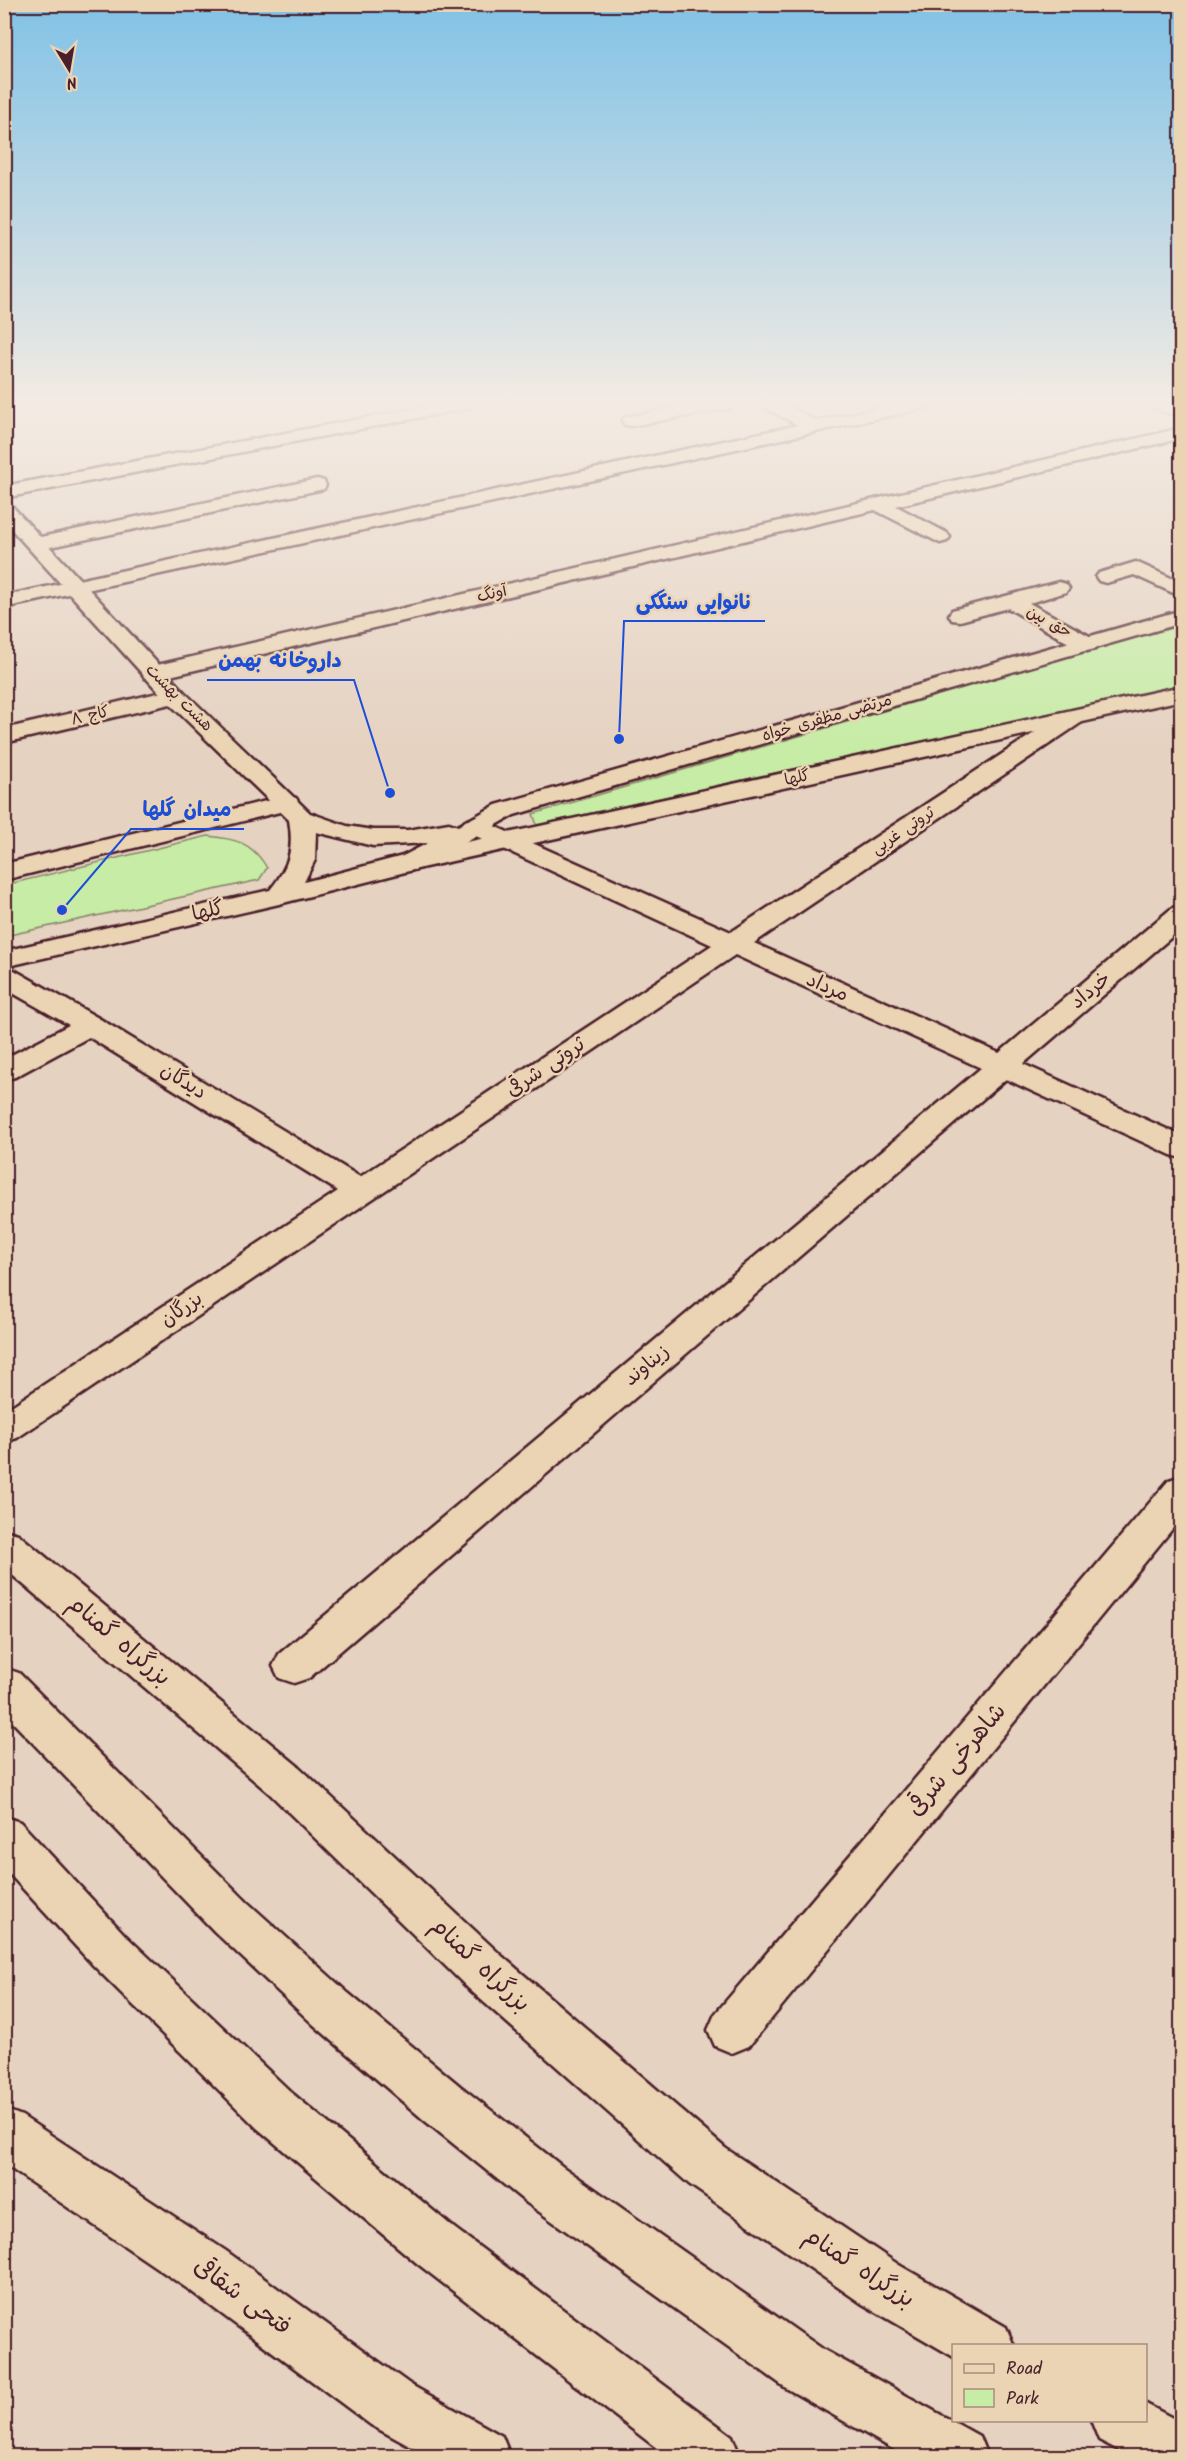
<svg xmlns="http://www.w3.org/2000/svg" width="1186" height="2461" viewBox="0 0 1186 2461" font-family="Kalam,'Playpen Sans Arabic',sans-serif">
<style>
.green{fill:#c7eca6;stroke:#888668;stroke-width:1.5}
.lines{fill:none;stroke-linecap:round;stroke-linejoin:round}
.minor-casing{stroke:#4a1f2b;stroke-width:5}
.tertiary-casing{stroke:#4a1f2b;stroke-width:5}
.secondary-casing{stroke:#4a1f2b;stroke-width:5}
.trunk-casing{stroke:#4a1f2b;stroke-width:5}
.minor{fill:#ead4b3;fill-rule:evenodd}
.tertiary{fill:#ead4b3;fill-rule:evenodd}
.secondary{fill:#ead4b3;fill-rule:evenodd}
.trunk{fill:#ead4b3;fill-rule:evenodd}
.labels{text-anchor:middle;dominant-baseline:central;stroke-width:5;stroke-linejoin:round;paint-order:stroke}
.far-street-label{font-size:16px;fill:#4a1f2b;stroke:#ead4b3}
.street-label{font-size:20px;fill:#4a1f2b;stroke:#ead4b3}
.near-street-label{font-size:24px;fill:#4a1f2b;stroke:#ead4b3}
.leader{fill:none;stroke:#1d4ed8;stroke-width:2}
.callout-dot{fill:#1d4ed8;stroke:#ead4b3;stroke-width:2}
.callout-label{font-size:21px;text-anchor:middle;font-weight:bold;fill:#1d4ed8;stroke:#ead4b3;stroke-width:5;stroke-linejoin:round;paint-order:stroke}
</style>
<rect width="100%" height="100%" fill="#e5d2c1"/>
<filter id="ink" filterUnits="userSpaceOnUse"><feTurbulence type="fractalNoise" baseFrequency=".0167" numOctaves="2"/><feDisplacementMap in="SourceGraphic" scale="12" xChannelSelector="R" yChannelSelector="G"/><feConvolveMatrix kernelMatrix="1 2 1 2 8 2 1 2 1" color-interpolation-filters="sRGB"/></filter>
<g filter="url(#ink)">
<!-- green -->
<path class="green" d="M 1181,624 L 1181,685 L 537,825 L 533,814 Z
M 208,836 C 236,839 252,842 267,868 L 259,880 L 5,936 L 5,885 Z"/>
<g class="lines">
<defs>
<path id="minor" d="M 698,404 L 734,404 L 731,408 L 725,409 L 631,426 L 625,425 L 622,421 L 625,417 L 631,416 Z
M 763,404 L 783,404 L 817,421 L 899,404 L 930,404 L 927,408 L 921,409 L 4,608 L 4,596 L 798,425 L 765,408 Z
M 1182,428 L 1182,438 L 896,506 L 947,533 L 950,537 L 947,541 L 940,543 L 875,510 L 153,680 L 145,678 L 142,673 L 145,668 L 153,666 Z
M 317,479 L 324,481 L 326,485 L 324,489 L 36,550 L 29,548 L 26,544 L 29,540 L 36,538 Z
M 1136,562 L 1182,583 L 1182,597 L 1134,575 L 1106,583 L 1099,581 L 1096,577 L 1099,573 Z
M 1059,582 L 1066,584 L 1069,588 L 1066,592 L 1029,603 L 1095,639 L 1098,644 L 1095,649 L 1087,651 L 1079,649 L 1008,608 L 960,621 L 952,620 L 949,615 L 952,610 Z
M 175,689 L 183,691 L 186,696 L 183,701 L 4,743 L 4,729 Z
M 1074,710 L 1082,712 L 1086,717 L 1082,722 L 754,943 L 999,1053 L 1172,908 L 1182,906 L 1182,928 L 1023,1064 L 1182,1136 L 1182,1158 L 1171,1155 L 1006,1079 L 309,1678 L 294,1683 L 279,1678 L 273,1666 L 279,1654 L 981,1068 L 735,955 L 17,1438 L 4,1442 L 4,1411 L 338,1191 L 89,1037 L 15,1077 L 4,1080 L 4,1059 L 69,1025 L 4,988 L 4,968 L 14,970 L 100,1019 L 360,1177 L 712,945 L 465,831 L 461,826 L 465,821 L 474,818 L 483,821 L 731,932 L 1066,712 Z
M 287,796 L 296,798 L 299,803 L 296,808 L 4,880 L 4,864 Z
M 1182,1476 L 1182,1517 L 749,2046 L 732,2053 L 715,2046 L 708,2030 L 715,2014 L 1169,1480 Z"/>
<path id="tertiary" d="M 439,404 L 473,404 L 470,408 L 464,409 L 4,498 L 4,486 Z
M 1151,404 L 1174,404 L 1182,407 L 1182,418 L 1154,408 Z
M 1182,686 L 1182,700 L 412,870 L 403,868 L 399,862 L 403,856 L 412,854 Z"/>
<path id="secondary" d="M 4,503 L 11,505 L 183,691 L 310,813 L 347,826 L 373,830 L 408,830 L 449,823 L 458,826 L 496,805 L 1182,610 L 1182,623 L 514,815 L 421,868 L 279,904 L 4,967 L 4,951 L 270,890 C 289,867 294,850 289,820 L 167,701 L 4,521 ZM 316,832 L 373,846 L 428,843 L 403,856 L 304,882 L 315,860 Z
M 4,2109 L 22,2116 L 226,2251 L 411,2385 L 502,2436 L 510,2456 L 428,2456 L 371,2425 L 188,2289 L 4,2164 Z"/>
<path id="trunk" d="M 4,1530 L 18,1534 L 299,1767 L 503,1957 L 725,2148 L 899,2265 L 1006,2327 L 1014,2346 L 954,2346 L 954,2357 L 861,2303 L 689,2184 L 469,1989 L 269,1793 L 4,1568 Z
M 4,1668 L 19,1673 L 247,1902 L 348,1993 L 460,2086 L 563,2167 L 824,2350 L 979,2436 L 987,2456 L 905,2456 L 786,2388 L 527,2203 L 424,2120 L 314,2025 L 215,1932 L 4,1713 Z
M 4,1817 L 20,1822 L 125,1935 L 293,2094 L 454,2228 L 732,2436 L 740,2456 L 667,2456 L 418,2264 L 257,2128 L 93,1965 L 4,1868 Z
M 1146,2404 L 1182,2423 L 1182,2456 L 1130,2456 L 1099,2440 L 1091,2420 L 1146,2420 Z"/>
</defs>
<!-- minor casing -->
<use href="#minor" class="minor-casing"/>
<!-- tertiary casing -->
<use href="#tertiary" class="tertiary-casing"/>
<!-- secondary casing -->
<use href="#secondary" class="secondary-casing"/>
<!-- trunk casing -->
<use href="#trunk" class="trunk-casing"/>
<!-- minor -->
<use href="#minor" class="minor"/>
<!-- tertiary -->
<use href="#tertiary" class="tertiary"/>
<!-- secondary -->
<use href="#secondary" class="secondary"/>
<!-- trunk -->
<use href="#trunk" class="trunk"/>
</g>
</g>
<!-- sky -->
<linearGradient id="sky" x2="0" y2="1"><stop stop-color="#81c2e6"/><stop offset="0.54" stop-color="#f3ebe3"/><stop offset="1" stop-color="#f3ebe3" stop-opacity="0"/></linearGradient>
<rect width="1186" height="748" fill="url(#sky)"/>
<g class="labels">
<!-- far-street labels -->
<g class="far-street-label">
<text transform="translate(492 594) rotate(-13)">آونگ</text>
<text transform="translate(1049 622) rotate(29)">حق بین</text>
<text transform="translate(179 698) rotate(45)">هشت بهشت</text>
<text transform="translate(90 716) rotate(-13)">کاج ۸</text>
<text transform="translate(827 718) rotate(-16)">مرتضی مظفری خواه</text>
<text transform="translate(797 778) rotate(-12)">گلها</text>
<text transform="translate(903 831) rotate(-34)">ثروتی غربی</text>
</g>
<!-- street labels -->
<g class="street-label">
<text transform="translate(208 912) rotate(-13)">گلها</text>
<text transform="translate(827 988) rotate(24)">مرداد</text>
<text transform="translate(1091 991) rotate(-40)">خرداد</text>
<text transform="translate(546 1068) rotate(-34)">ثروتی شرقی</text>
<text transform="translate(183 1082) rotate(32)">دیدگان</text>
<text transform="translate(182 1310) rotate(-34)">بزرگان</text>
<text transform="translate(647 1366) rotate(-40)">زیناوند</text>
</g>
<!-- near-street labels -->
<g class="near-street-label">
<text transform="translate(119 1641) rotate(40)">بزرگراه گمنام</text>
<text transform="translate(957 1760) rotate(-50)">شاهرخی شرقی</text>
<text transform="translate(480 1965) rotate(43)">بزرگراه گمنام</text>
<text transform="translate(859 2268) rotate(33)">بزرگراه گمنام</text>
<text transform="translate(242 2297) rotate(36)">فتحی شقاقی</text>
</g>
</g>
<!-- callouts -->
<path class="leader" d="M619 739L624 621H765M390 793L354 680H207M62 910L131 829H244"/>
<g class="callout-dot">
<circle cx="619" cy="739" r="6"/>
<circle cx="390" cy="793" r="6"/>
<circle cx="62" cy="910" r="6"/>
</g>
<g class="callout-label">
<text x="694" y="609">نانوایی سنگکی</text>
<text x="280" y="667">داروخانه بهمن</text>
<text x="187" y="816">میدان گلها</text>
</g>
<!-- margin -->
<rect width="1186" height="2461" fill="none" stroke="#ead4b3" stroke-width="24"/>
<rect x="12" y="12" width="1162" height="2437" fill="none" stroke="#4a1f2b" stroke-width="2" filter="url(#ink)"/>
<!-- legend -->
<rect x="952" y="2344" width="195" height="78" fill="#ead4b3" stroke="#aa8c7d" stroke-width="1.5"/>
<rect x="964" y="2364" width="30" height="9" fill="#ead4b3" stroke="#aa8c7d" stroke-width="1.5"/>
<text x="1006" y="2374" font-size="18" fill="#4a1f2b">Road</text>
<rect x="964" y="2389" width="30" height="18" fill="#c7eca6" stroke="#aa8c7d" stroke-width="1.5"/>
<text x="1006" y="2404" font-size="18" fill="#4a1f2b">Park</text>
<!-- north arrow -->
<g transform="translate(69 69) rotate(169)" stroke="#ead4b3" stroke-width="4.5" paint-order="stroke">
<path d="M0-4.5L10 22L0 15L-10 22Z" fill="#4a1f2b"/>
<text y="-9" font-size="16" font-weight="bold" text-anchor="middle" fill="#4a1f2b">N</text>
</g>
</svg>
